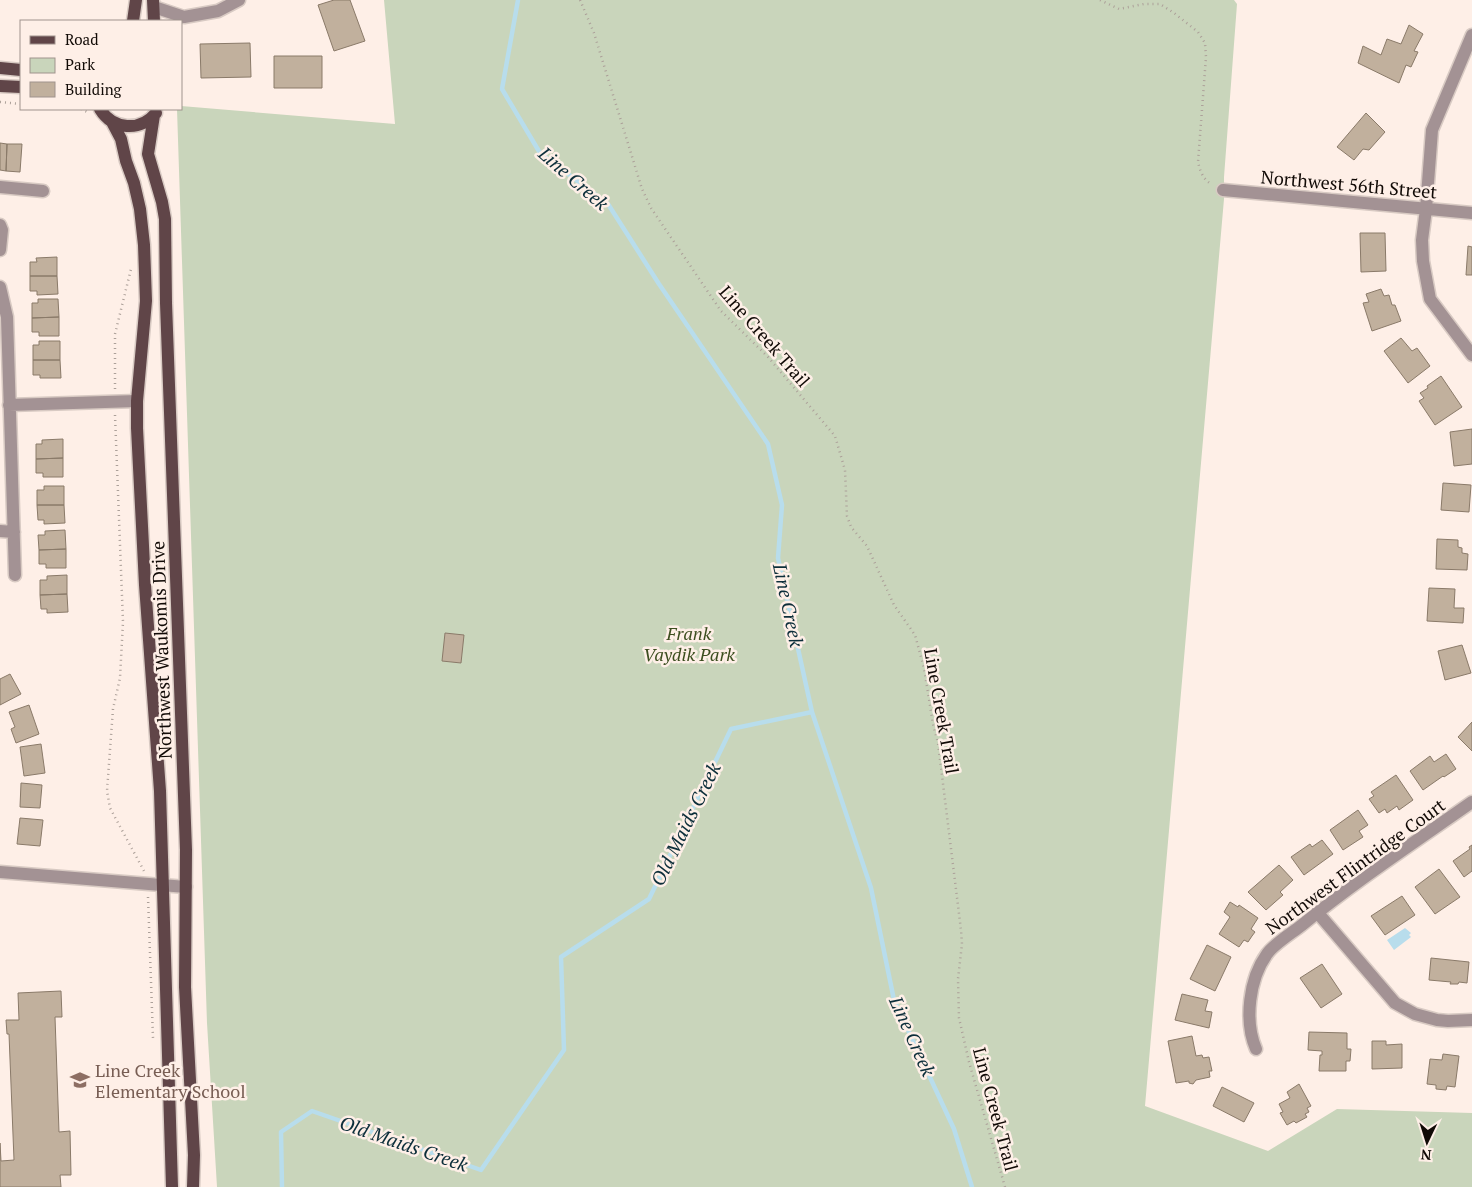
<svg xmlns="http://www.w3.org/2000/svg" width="1472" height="1187" viewBox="0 0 1472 1187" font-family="'PT Serif',serif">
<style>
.green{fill:#c9d5bb}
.water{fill:#b8ddec}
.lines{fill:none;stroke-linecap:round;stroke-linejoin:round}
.stream{stroke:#b8ddec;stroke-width:4.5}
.building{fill:#c1b09d;stroke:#8a7a69}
.minor-casing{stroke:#d8cac3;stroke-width:15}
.major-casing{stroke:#d8cac3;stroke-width:15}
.path{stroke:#aca099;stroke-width:2.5;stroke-dasharray:1 4;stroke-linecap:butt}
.minor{stroke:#a39294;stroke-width:12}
.major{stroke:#604548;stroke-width:12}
.labels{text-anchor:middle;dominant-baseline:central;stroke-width:5;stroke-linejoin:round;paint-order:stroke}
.street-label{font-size:18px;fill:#110a06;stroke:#feefe7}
.park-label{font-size:18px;font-style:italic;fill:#3c4e1f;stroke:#feefe7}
.education-label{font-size:18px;fill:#785e54;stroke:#feefe7;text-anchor:start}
.water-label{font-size:19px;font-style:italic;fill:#0c2e3a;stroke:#feefe7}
</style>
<rect width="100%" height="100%" fill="#feefe7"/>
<!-- green -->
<path class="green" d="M 384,0 L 1234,0 L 1237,4 L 1224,177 L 1224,199 L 1145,1106 L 1268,1151 L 1337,1109 L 1472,1113 L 1472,1187 L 217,1187 L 207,1023 L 177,109 L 181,109 L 181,106 L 395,124 Z"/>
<!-- water -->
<path class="water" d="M 1405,928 L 1411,933 L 1409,935 L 1411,937 L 1394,950 L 1387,940 Z"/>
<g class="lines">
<!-- stream -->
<path class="stream" d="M 518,0 L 502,89 L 540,153 L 608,204 L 659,284 L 768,444 L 782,505 L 778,558 L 812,712 L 871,888 L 894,1000 L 954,1129 L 972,1187
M 282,1187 L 281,1132 L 312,1111 L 481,1170 L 564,1050 L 561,957 L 649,899 L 731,729 L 812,712"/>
</g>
<!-- building -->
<path class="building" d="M 334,0 L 350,0 L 365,41 L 334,51 L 318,5 Z
M 1409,25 L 1423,34 L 1414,51 L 1418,52 L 1411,67 L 1406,65 L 1399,83 L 1358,63 L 1363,46 L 1381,55 L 1387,39 L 1401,44 Z
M 250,43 L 251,77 L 201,78 L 200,44 Z
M 274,56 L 322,56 L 322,88 L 274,88 Z
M 1366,113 L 1385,132 L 1369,150 L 1363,149 L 1354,160 L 1337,147 Z
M 0,143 L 7,144 L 6,171 L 0,170 Z
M 7,144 L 22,144 L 20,172 L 6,171 Z
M 1360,233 L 1385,233 L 1386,271 L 1361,272 Z
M 1468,246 L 1472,247 L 1472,275 L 1466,275 Z
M 57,257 L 57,276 L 30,276 L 30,262 L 37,262 L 36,258 Z
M 30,276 L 57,276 L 58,294 L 37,295 L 37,291 L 30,291 Z
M 1381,289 L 1384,296 L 1389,295 L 1392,305 L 1395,305 L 1401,321 L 1372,331 L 1363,303 L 1369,302 L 1366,294 Z
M 38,299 L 58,299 L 59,317 L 32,318 L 32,303 L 38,303 Z
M 59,317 L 59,336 L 39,336 L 39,332 L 32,332 L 32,318 Z
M 1401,338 L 1412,351 L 1417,348 L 1430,366 L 1408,383 L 1384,351 Z
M 39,341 L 60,341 L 60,360 L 33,360 L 33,345 L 39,345 Z
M 33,360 L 60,360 L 61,378 L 40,378 L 40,375 L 33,375 Z
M 1441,376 L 1462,407 L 1435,425 L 1419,401 L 1424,398 L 1420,393 L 1428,388 L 1427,386 Z
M 1472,429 L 1472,464 L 1454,466 L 1450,432 Z
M 63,439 L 63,458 L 36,459 L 36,444 L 42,444 L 42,440 Z
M 63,458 L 63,477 L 43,477 L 43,473 L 36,473 L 36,459 Z
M 1443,483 L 1471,485 L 1469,512 L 1441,510 Z
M 44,486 L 64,486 L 64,505 L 37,505 L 37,490 L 44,490 Z
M 37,505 L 64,505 L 65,523 L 44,524 L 44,520 L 38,520 Z
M 65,530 L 66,549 L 39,550 L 38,535 L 45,535 L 45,531 Z
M 1437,539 L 1458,540 L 1458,547 L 1462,548 L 1462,553 L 1468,554 L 1467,570 L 1436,569 Z
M 66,549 L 66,568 L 46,568 L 46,564 L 39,564 L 39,550 Z
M 67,575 L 67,594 L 40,595 L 40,580 L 47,580 L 47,576 Z
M 1429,588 L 1455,589 L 1454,608 L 1464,608 L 1463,623 L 1427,621 Z
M 67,594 L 68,612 L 47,613 L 47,609 L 41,609 L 40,595 Z
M 445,633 L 464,635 L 461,663 L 442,661 Z
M 1462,645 L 1471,673 L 1445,680 L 1438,651 Z
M 10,674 L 21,694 L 0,705 L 0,679 Z
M 29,705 L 39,734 L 16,743 L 11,729 L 15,727 L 9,712 Z
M 1472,722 L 1472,751 L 1458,737 Z
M 41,744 L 45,773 L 24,776 L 20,747 Z
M 1446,754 L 1456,769 L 1444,777 L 1443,776 L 1423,790 L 1410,771 L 1430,756 L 1434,762 Z
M 1396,775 L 1413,800 L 1399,810 L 1397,806 L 1387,813 L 1385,809 L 1379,813 L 1369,799 L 1374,796 L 1371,792 Z
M 21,783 L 42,785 L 40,808 L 20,807 Z
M 1358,810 L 1368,825 L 1359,831 L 1363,837 L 1343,850 L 1330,830 Z
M 20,818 L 43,820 L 40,846 L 17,844 Z
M 1322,840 L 1333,854 L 1304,875 L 1291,857 L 1310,844 L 1312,847 Z
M 1472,845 L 1472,871 L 1464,877 L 1453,861 L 1470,849 L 1469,847 Z
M 1279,865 L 1293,880 L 1280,892 L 1283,895 L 1266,910 L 1248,892 Z
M 1439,869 L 1460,897 L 1435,914 L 1415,887 Z
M 1402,896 L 1415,915 L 1385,935 L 1371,916 Z
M 1230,902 L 1238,907 L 1239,905 L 1258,918 L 1251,929 L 1255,932 L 1252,936 L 1248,942 L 1244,940 L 1239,947 L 1219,934 L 1230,917 L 1224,912 Z
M 1207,945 L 1231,957 L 1215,991 L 1190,979 Z
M 1431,958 L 1469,962 L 1467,983 L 1459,982 L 1458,984 L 1450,984 L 1451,982 L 1429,980 Z
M 1322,964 L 1342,994 L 1321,1008 L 1300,978 Z
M 61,991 L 62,1017 L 55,1017 L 59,1132 L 70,1131 L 71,1175 L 60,1175 L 61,1187 L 0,1187 L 0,1143 L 1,1161 L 14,1160 L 9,1034 L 7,1034 L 6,1020 L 19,1020 L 18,993 Z
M 1182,994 L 1208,1000 L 1205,1011 L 1212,1012 L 1209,1028 L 1175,1020 Z
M 1309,1032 L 1347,1033 L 1347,1049 L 1351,1049 L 1350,1061 L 1346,1061 L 1346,1071 L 1319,1071 L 1320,1055 L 1322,1055 L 1322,1051 L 1308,1050 Z
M 1192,1036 L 1196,1056 L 1202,1055 L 1203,1058 L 1209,1057 L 1212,1071 L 1209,1071 L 1210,1077 L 1196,1080 L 1193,1084 L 1189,1083 L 1189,1081 L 1176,1083 L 1168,1041 Z
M 1372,1041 L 1386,1041 L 1386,1045 L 1402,1044 L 1402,1068 L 1372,1069 Z
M 1443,1054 L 1459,1056 L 1455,1087 L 1447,1086 L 1446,1090 L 1436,1089 L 1436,1085 L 1427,1084 L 1430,1059 L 1442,1060 Z
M 1299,1084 L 1311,1106 L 1307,1108 L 1309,1112 L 1305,1114 L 1307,1117 L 1296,1123 L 1294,1121 L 1287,1125 L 1280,1113 L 1283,1112 L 1279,1104 L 1290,1098 L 1287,1092 Z
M 1222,1087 L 1254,1103 L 1244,1122 L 1213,1106 Z"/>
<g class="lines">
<defs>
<path id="minor" d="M 154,7 L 184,17 L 218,11 L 239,0
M 1472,35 L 1432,130 L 1426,209 L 1422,240 L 1423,261 L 1430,299 L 1472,355
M 0,187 L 43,191
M 1223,190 L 1472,213
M 0,225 L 2,230 L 0,250
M 0,287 L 7,317 L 15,575
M 9,405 L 137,401
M 0,531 L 14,532
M 0,872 L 186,887
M 1317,912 L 1395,1003 L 1415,1014 L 1437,1020 L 1448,1021 L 1472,1020
M 1256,1049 C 1244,1021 1249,979 1267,954 C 1274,944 1292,933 1302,925 C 1356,881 1415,842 1472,802"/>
<path id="major" d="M 153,0 L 154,21
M 133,21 L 136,0
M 0,68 L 21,70
M 0,86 L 21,87
M 100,109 C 113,130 140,132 156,113
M 154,115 L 148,154 L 162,202 L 165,219 L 166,303 L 186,850 L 185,987 L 194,1155 L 193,1187
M 112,122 L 121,139 L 126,161 L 134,183 L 140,209 L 144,245 L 146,301 L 137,401 L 137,428 L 145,585 L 160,791 L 172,1187"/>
</defs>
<!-- minor casing -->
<use href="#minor" class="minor-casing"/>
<!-- major casing -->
<use href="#major" class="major-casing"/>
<!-- path -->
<path class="path" d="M 580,0 L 594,33 L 642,189 L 651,208 L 721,311 L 768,357 L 835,436 L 845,470 L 847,516 L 851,527 L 867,546 L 894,605 L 915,635 L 924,668 L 933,724 L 938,743 L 961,930 L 962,944 L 958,979 L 959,1018 L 969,1062 L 1005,1187
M 1100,0 L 1119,9 L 1144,4 L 1160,4 L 1174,13 L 1198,32 L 1205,43 L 1206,57 L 1198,162 C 1200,171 1203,179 1211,184
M 0,102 L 21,104
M 81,109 L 89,113
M 115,389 L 115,334 L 131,269
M 115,415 L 123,622 L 120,678 L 113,709 L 107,791 L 110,808 L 144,871
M 148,897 L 153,1038"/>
<!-- minor -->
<use href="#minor" class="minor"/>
<!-- major -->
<use href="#major" class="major"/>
</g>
<!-- icons -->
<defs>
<symbol id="school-bare" viewBox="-9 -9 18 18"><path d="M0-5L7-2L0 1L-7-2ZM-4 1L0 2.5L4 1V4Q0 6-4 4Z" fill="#8d6e63" stroke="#feefe7" stroke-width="2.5" paint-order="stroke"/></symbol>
</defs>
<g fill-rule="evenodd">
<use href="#school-bare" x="66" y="1066" width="28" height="28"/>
</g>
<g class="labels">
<!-- street labels -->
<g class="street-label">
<text transform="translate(1349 184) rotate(5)">Northwest 56th Street</text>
<text transform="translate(765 336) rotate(49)">Line Creek Trail</text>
<text transform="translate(161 650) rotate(-92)">Northwest Waukomis Drive</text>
<text transform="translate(942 711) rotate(80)">Line Creek Trail</text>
<text transform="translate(1355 866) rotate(-36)">Northwest Flintridge Court</text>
<text transform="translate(996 1109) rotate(75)">Line Creek Trail</text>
</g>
<!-- park labels -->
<g class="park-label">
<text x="689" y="633">Frank<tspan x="689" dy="21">Vaydik Park</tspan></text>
</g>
<!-- education labels -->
<g class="education-label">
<text x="95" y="1070">Line Creek<tspan x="95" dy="21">Elementary School</tspan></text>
</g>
<!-- water labels -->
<g class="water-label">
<text transform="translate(574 178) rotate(41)">Line Creek</text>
<text transform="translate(789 605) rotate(78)">Line Creek</text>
<text transform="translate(685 824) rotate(-64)">Old Maids Creek</text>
<text transform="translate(913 1036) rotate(66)">Line Creek</text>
<text transform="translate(404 1143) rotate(19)">Old Maids Creek</text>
</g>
</g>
<!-- legend -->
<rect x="20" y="20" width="162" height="90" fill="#feefe7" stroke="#9f938d"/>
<rect x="30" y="36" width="25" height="8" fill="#604548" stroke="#9f938d"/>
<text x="65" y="45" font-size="15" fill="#110a06">Road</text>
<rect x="30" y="58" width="25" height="15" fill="#c9d5bb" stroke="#9f938d"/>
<text x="65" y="70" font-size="15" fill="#110a06">Park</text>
<rect x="30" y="82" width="25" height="15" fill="#c1b09d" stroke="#9f938d"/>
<text x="65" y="95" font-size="15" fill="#110a06">Building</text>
<!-- north arrow -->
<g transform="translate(1427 1142) rotate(184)" stroke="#feefe7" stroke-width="4" paint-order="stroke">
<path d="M0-4L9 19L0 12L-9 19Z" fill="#110a06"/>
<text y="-8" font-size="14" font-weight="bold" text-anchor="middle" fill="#110a06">N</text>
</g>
</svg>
